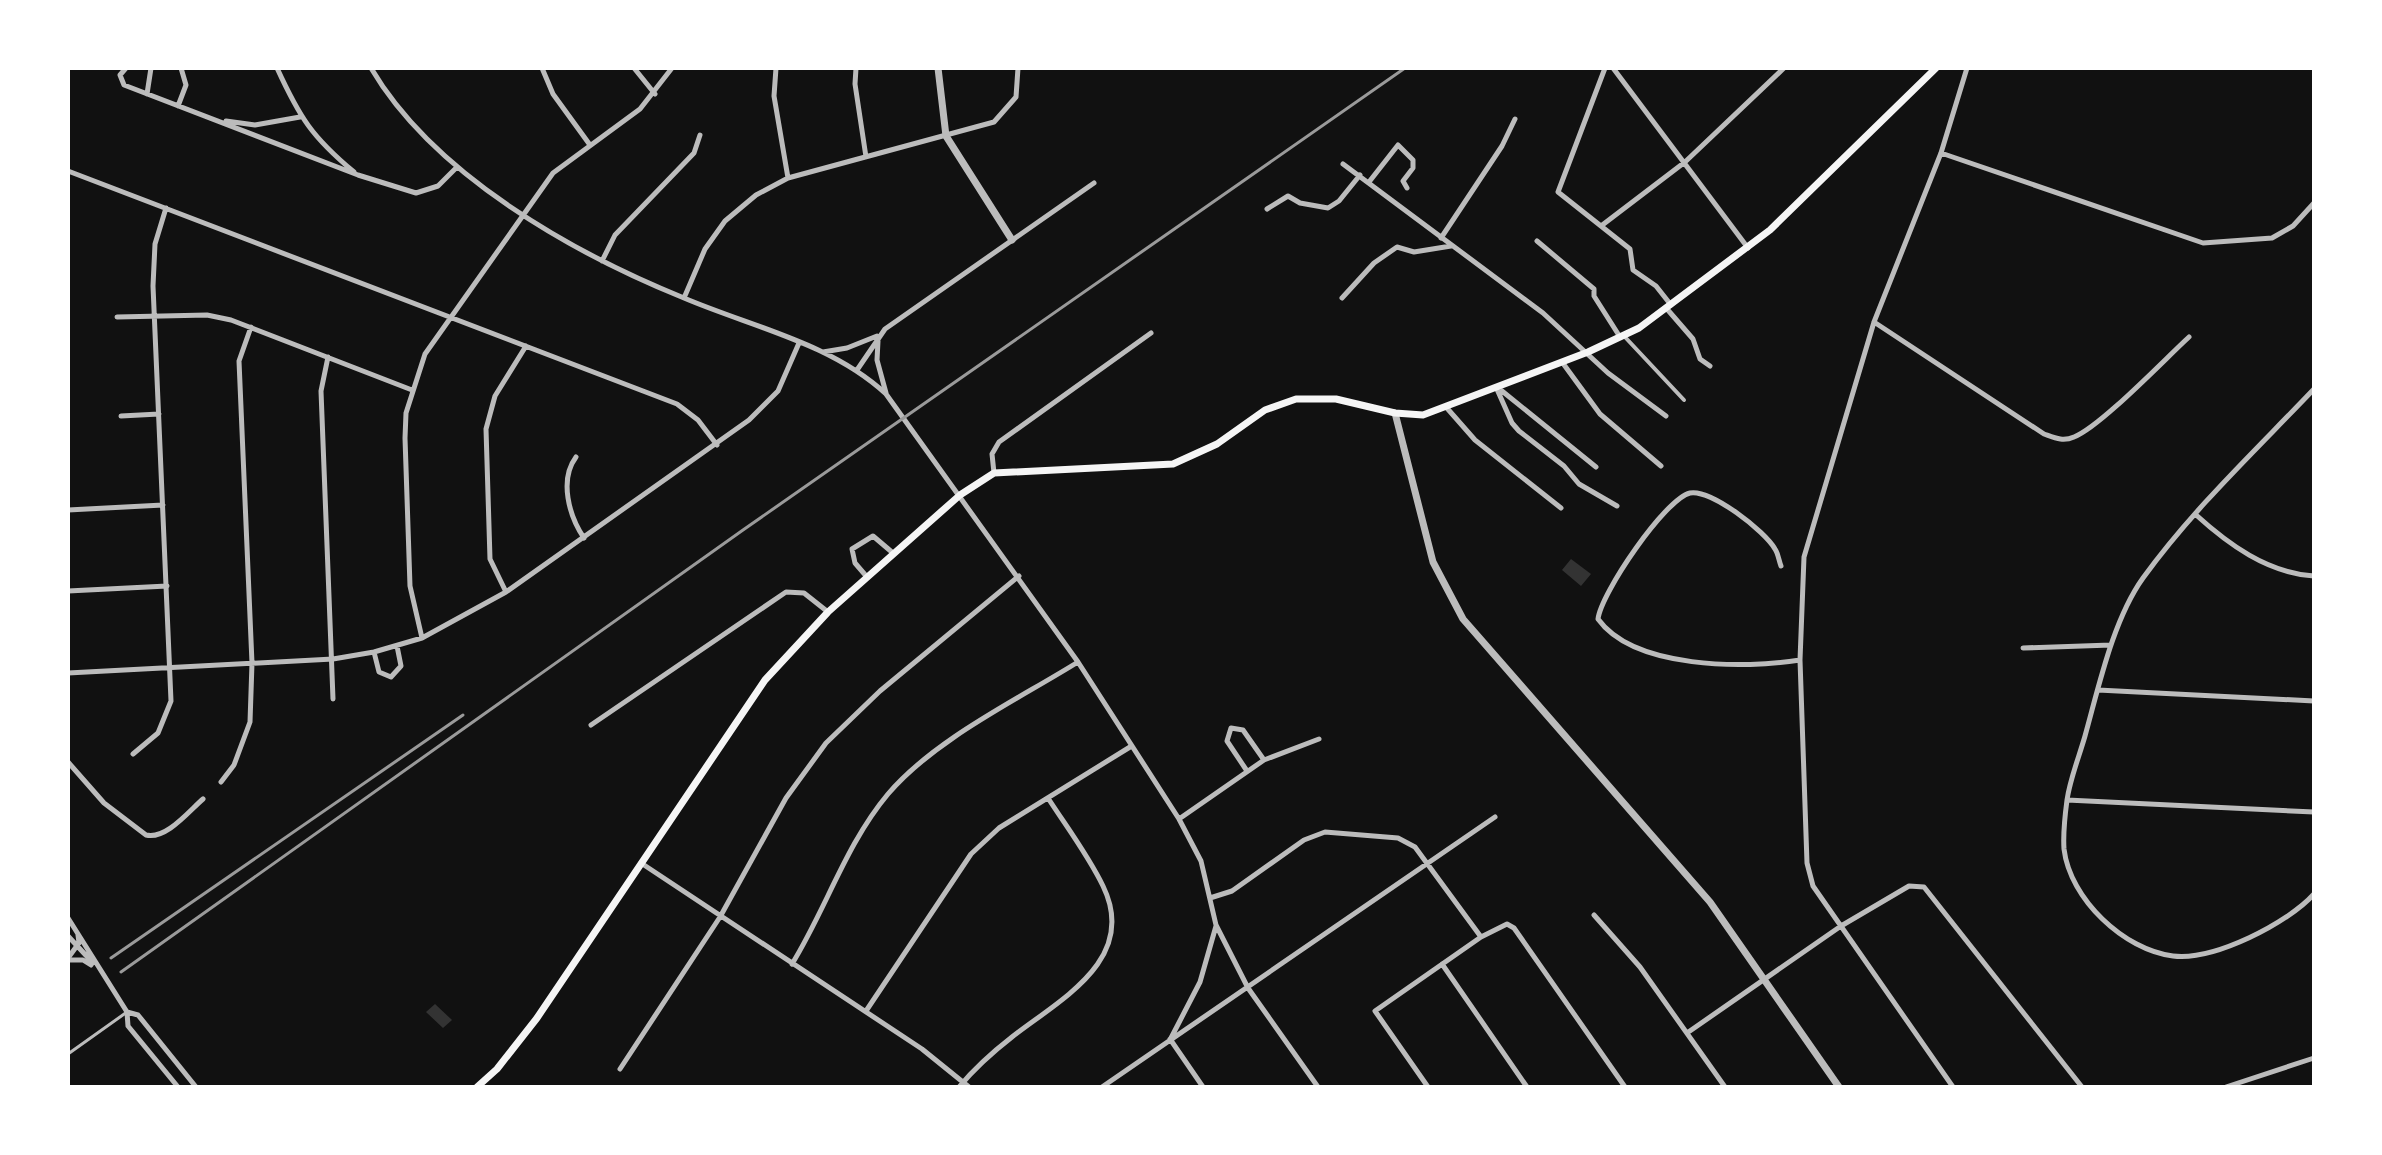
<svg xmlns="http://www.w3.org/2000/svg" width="2382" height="1155" viewBox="0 0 2382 1155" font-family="'Roboto Serif',serif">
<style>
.water{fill:#333}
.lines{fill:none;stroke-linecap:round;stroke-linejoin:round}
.service{stroke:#bcbcbc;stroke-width:3}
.pedestrian{stroke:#bcbcbc;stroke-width:4}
.minor{stroke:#bcbcbc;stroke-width:5}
.tertiary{stroke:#bcbcbc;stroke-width:7}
.secondary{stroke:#f5f5f5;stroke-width:7}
.rail{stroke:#9a9a9a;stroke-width:3}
</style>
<rect width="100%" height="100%" fill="#111"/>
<!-- water -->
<path class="water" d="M 1571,559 L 1591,574 L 1581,586 L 1562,570 Z
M 435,1004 L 452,1020 L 443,1028 L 426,1012 Z"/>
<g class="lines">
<!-- service -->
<path class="service" d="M 68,1054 L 127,1012"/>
<!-- pedestrian -->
<path class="pedestrian" d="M 1624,336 L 1684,400"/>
<!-- minor -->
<path class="minor" d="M 126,68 L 120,75 L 124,85 L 358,175 L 416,193 L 438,186 L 457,167
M 277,68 C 300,118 312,137 354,172
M 371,68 C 434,175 573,253 684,298 C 752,327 831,343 886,394 L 1078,662 L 1179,819 L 1201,861 L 1216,925 L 1248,988 L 1318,1087
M 542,68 L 553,94 L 590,145
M 634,68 L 655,94
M 776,68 L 774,96 L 788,178
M 856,68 L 855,84 L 866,157
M 1605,68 L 1558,192 L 1630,249 L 1633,270 L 1656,286 L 1671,305
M 1613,68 L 1748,248
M 147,94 L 151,68
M 178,106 L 186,85 L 181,68
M 226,121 L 255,125 L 300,117
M 1941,153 L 2203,243 L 2272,238 L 2293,226 L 2314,203
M 1343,164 L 1543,313 L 1608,373 L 1666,416
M 68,171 L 677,404 L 698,420 L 717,445
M 1369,182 L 1398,145 L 1413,160 L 1413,168 L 1403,181 L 1407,188
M 1267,209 L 1288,196 L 1300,203 L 1328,208 L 1339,201 L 1360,175
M 1601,226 L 1685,162 L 1784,68
M 1441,238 L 1502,146 L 1515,119
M 1537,241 L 1594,289 L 1594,296 L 1620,337
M 602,261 L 615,235 L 694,153 L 700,135
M 684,298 L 705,249 L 725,221 L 756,195 L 788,178 L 994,122 L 1016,97 L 1018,68
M 1342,298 L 1374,263 L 1397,247 L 1414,252 L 1451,246
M 1667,309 L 1693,339 L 1700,359 L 1710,366
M 117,317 L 207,315 L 231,320 L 412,390
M 1874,322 L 2044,434 C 2055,438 2063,442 2074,437 C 2100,427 2165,359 2189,337
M 878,341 L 877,360 L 886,393
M 823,352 L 847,348 L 877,336
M 328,357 L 321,391 L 333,699
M 1562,362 L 1600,414 L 1661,466
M 857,370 L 885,329 L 1094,183
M 1496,387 L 1512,423 L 1519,431 L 1564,466 L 1579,484 L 1617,506
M 2314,389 C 2256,450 2193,509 2143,578 C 2113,620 2099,686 2085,736 C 2079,757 2070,779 2067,800 C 2065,815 2063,834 2064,849 C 2070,899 2124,950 2173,956 C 2214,961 2288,923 2314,894
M 1502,391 L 1596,467
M 1446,407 L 1475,440 L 1561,508
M 121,416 L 159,414
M 576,457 C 559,480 569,516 584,538
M 994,473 L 992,454 L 999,442 L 1151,333
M 68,510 L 163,505
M 2195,514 C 2228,544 2267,573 2314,576
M 1781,566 C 1779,561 1778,553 1775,549 C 1765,531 1711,489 1690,493 C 1665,499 1601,593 1598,619 C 1634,669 1745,669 1800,660
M 867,577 L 855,563 L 852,549 L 873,536 L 893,553
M 68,591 L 167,586
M 506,592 L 490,559 L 486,429 L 495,396 L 526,346
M 422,638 L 410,586 L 405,438 L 406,413 L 425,354 L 553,173 L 640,109 L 672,68
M 2023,648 L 2111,645
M 374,652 L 379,672 L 391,677 L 401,666 L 397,646
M 68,673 L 333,659 L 374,652 L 422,638 L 506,592 L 749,420 L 778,391 L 799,343
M 2098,690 L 2314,701
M 591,725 L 786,592 L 804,593 L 828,612
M 133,754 L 158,733 L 171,701 L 153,286 L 155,244 L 166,208
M 68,762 L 104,803 L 146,835 C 166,840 189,811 203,799
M 1247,771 L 1227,741 L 1231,728 L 1243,730 L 1264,760
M 221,782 L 234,765 L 250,722 L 252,663 L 239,361 L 251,327
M 2067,800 L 2314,812
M 1179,819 L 1264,760 L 1319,739
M 641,863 L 922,1049 L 969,1087
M 1210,898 L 1232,891 L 1304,840 L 1325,832 L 1398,838 L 1415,847 L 1481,937
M 1594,915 L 1640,967 L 1725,1087
M 68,918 L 127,1012 L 138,1015 L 196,1087
M 68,936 L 93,963
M 68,958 L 79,943 L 78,935
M 68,960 L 83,960 L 91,965
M 792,964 C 826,909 846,844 888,794 C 935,739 1017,700 1078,662
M 1442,964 L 1527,1087
M 866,1011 L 971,854 L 999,828 L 1130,747
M 127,1012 L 128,1026 L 178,1087
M 1687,1033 L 1841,926 L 1909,886 L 1924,887 L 2082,1087
M 1171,1038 L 1200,982 L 1216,926
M 1170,1039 L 1203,1087
M 620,1069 L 720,917 L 786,798 L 826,743 L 880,691 L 1019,576
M 959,1087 C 974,1069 994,1051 1012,1037 C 1059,1000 1139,960 1103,886 C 1088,855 1066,826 1048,798
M 1102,1087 L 1495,817
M 1428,1087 L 1375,1011 L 1481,937 L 1507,924 L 1514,928 L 1625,1087
M 1953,1087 L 1813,886 L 1807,863 L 1800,660 L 1804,557 L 1874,322 L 1941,153 L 1967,68
M 2226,1087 L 2314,1058"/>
<!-- tertiary -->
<path class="tertiary" d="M 938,68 L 946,136 L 1012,240
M 1395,413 L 1433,562 L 1463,619 L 1710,902 L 1839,1087"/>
<!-- secondary -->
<path class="secondary" d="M 477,1087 L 497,1069 L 537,1018 L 765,680 L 828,612 L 960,495 L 994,473 L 1173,464 L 1217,444 L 1265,410 L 1296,399 L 1336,399 L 1395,413 L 1423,415 L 1588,352 L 1639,328 L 1770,230 L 1936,68"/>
<!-- rail -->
<path class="rail" d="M 111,958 L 463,715
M 121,972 L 743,530 L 1405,68"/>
</g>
<!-- border -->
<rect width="2382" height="1155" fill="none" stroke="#ffffff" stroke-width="140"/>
</svg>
